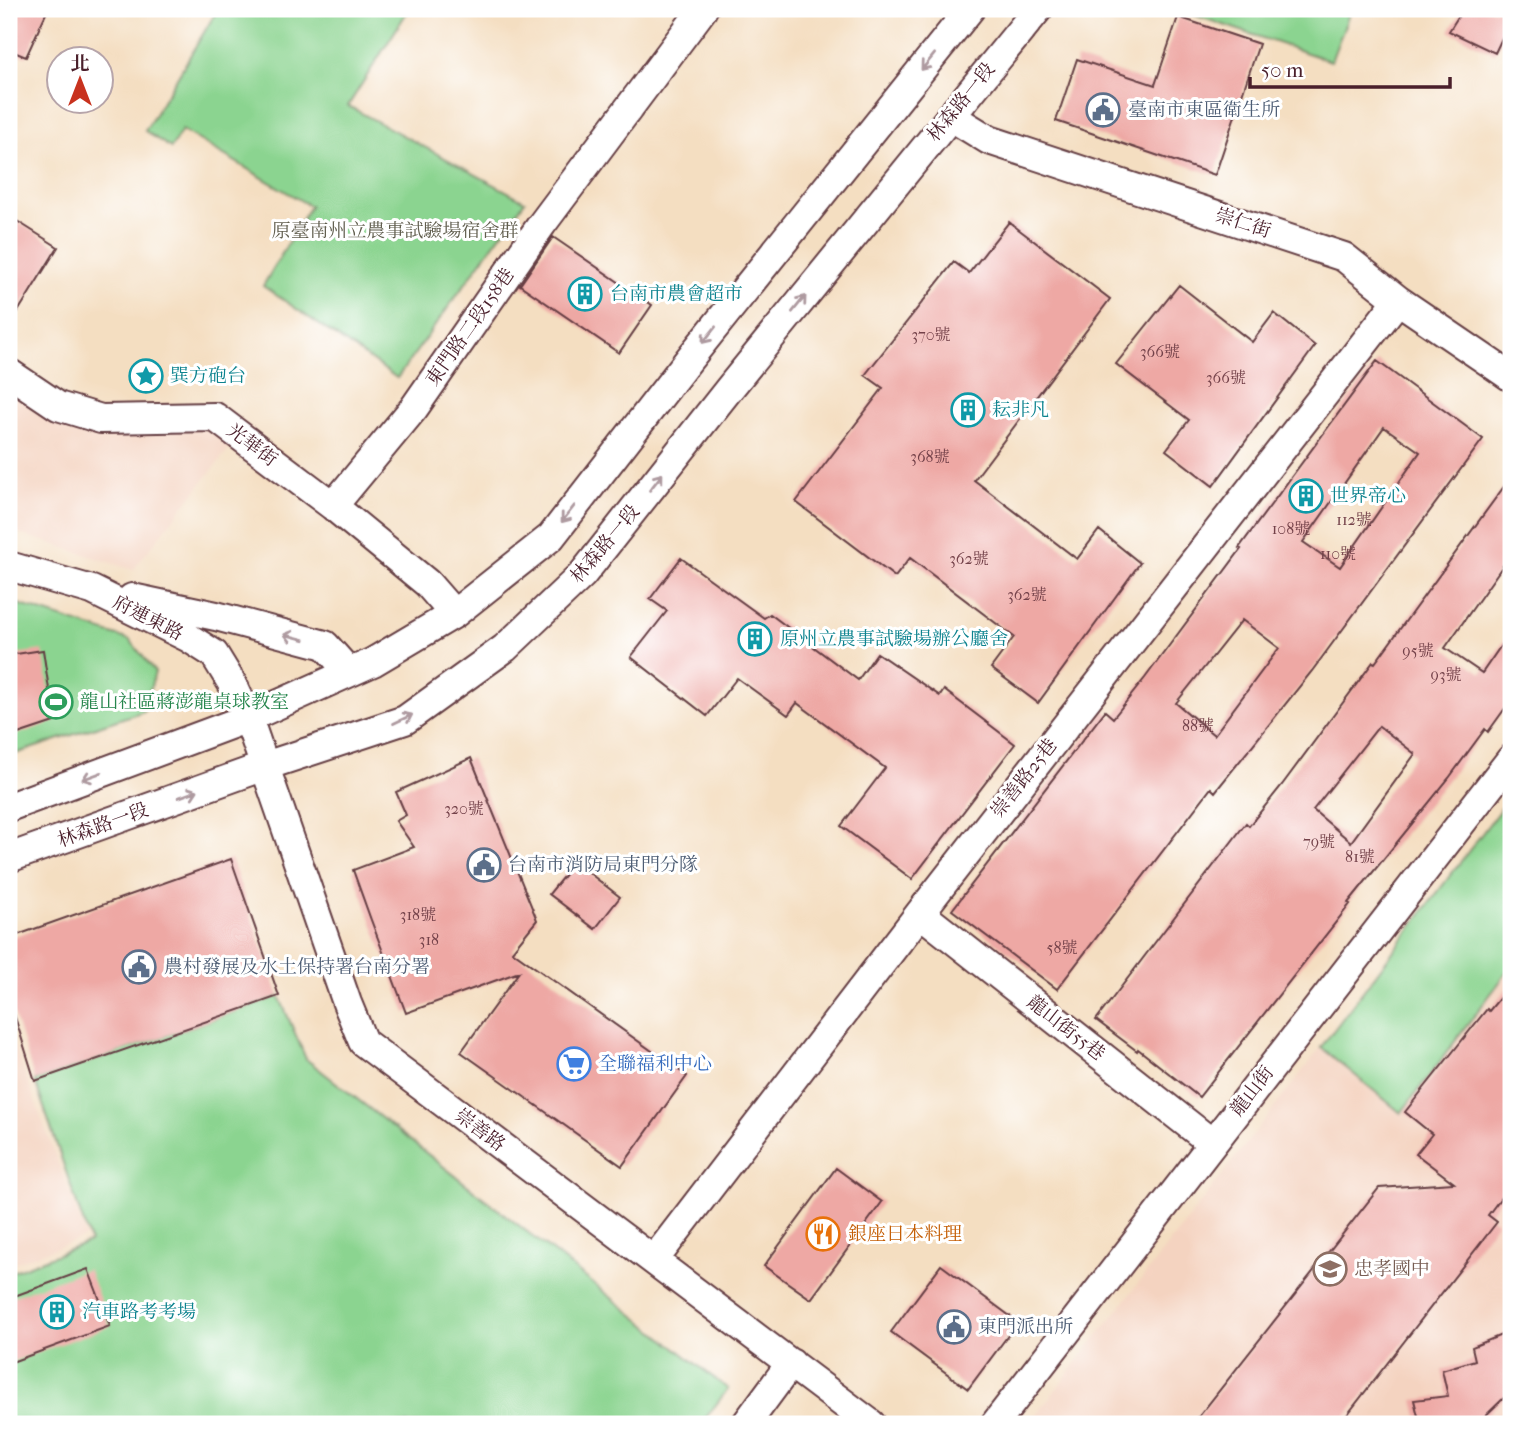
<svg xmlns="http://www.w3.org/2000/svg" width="1520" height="1433" viewBox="0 0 1520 1433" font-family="'IM FELL French Canon','Noto Serif TC',serif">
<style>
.built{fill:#f4d3c0}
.green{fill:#8bd490;stroke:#6a7a5e;stroke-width:2}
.building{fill:#eea8a4;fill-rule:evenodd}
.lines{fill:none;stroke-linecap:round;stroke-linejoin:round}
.minor-casing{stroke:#643c42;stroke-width:32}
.minor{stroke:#fff;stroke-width:28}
.oneway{stroke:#ae9aa0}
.labels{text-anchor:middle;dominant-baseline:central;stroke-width:6;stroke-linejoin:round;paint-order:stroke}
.number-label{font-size:16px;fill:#734149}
.street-label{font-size:19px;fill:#4a1f2b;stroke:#fff}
.service-label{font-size:19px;fill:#4e5e75;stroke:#fff;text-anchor:start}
.park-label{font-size:19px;fill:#615e4e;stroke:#fff}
.culture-label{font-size:19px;fill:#0d838f;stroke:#fff;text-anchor:start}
.leisure-label{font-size:19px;fill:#27864d;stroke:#fff;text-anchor:start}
.shop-label{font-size:19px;fill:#366cbe;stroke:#fff;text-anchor:start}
.food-label{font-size:19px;fill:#c56008;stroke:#fff;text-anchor:start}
.education-label{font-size:19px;fill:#785e54;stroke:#fff;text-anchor:start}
</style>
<rect width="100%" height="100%" fill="#fff"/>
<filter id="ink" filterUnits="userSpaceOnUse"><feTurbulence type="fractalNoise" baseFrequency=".0143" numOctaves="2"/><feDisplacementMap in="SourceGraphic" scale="14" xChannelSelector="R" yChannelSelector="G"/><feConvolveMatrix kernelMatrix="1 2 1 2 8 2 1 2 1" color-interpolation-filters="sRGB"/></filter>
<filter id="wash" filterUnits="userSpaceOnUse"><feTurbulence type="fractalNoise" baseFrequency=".00686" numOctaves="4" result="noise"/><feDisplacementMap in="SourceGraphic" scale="28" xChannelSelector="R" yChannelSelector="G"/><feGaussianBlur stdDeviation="1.57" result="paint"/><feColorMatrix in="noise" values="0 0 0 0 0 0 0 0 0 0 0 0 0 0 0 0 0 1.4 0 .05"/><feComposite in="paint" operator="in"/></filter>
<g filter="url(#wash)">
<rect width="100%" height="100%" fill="#f4dec1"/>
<!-- built -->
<path class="built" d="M 9,381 L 87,428 L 212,428 L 232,445 L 133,570 L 9,530 Z
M 1511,967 L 1511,1424 L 1029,1424 L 1321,1047 L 1401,1113 Z
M 9,1031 L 86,1237 L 9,1265 Z"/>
<!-- green -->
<path class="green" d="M 218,9 L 409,9 L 348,106 L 525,201 L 397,378 L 263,286 L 310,206 L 182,130 L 171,148 L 145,131 Z
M 1176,9 L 1351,9 L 1331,61 Z
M 9,601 L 130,640 L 155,672 L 144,711 L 9,756 Z
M 1511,795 L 1511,967 L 1401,1113 L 1321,1047 Z
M 279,996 L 306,1059 L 728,1389 L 701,1424 L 9,1424 L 9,1273 L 90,1242 L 35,1081 Z"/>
<g id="blocks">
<!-- building -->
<path class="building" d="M 9,9 L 48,9 L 26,57 L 9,50 Z
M 1463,9 L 1511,9 L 1511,41 L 1503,36 L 1495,53 L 1449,31 Z
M 1178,17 L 1259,44 L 1215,175 L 1056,121 L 1077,59 L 1155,85 Z
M 9,216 L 58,247 L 9,326 Z
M 1009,222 L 1110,299 L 974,480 L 1077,559 L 1099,530 L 1140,563 L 1038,703 L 991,668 L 1014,637 L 910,558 L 895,577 L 796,502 L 883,388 L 865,375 L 954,262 L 969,273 Z
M 553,237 L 652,305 L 619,353 L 520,285 Z
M 1179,285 L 1252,342 L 1274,313 L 1315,346 L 1213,486 L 1166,450 L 1189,420 L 1116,364 Z
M 1377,361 L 1483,439 L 1312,671 L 1215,792 L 1211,788 L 1057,989 L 952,910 L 1105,711 L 1113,718 L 1145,678 L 1241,549 L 1239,548 ZM 1384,427 L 1420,452 L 1340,567 L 1303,542 ZM 1242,620 L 1279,648 L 1214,735 L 1176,703 Z
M 1511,477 L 1511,554 L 1445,648 L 1482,673 L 1511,631 L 1511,700 L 1488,732 L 1485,729 L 1449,778 L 1348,903 L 1350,904 L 1199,1097 L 1138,1049 L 1137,1051 L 1096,1020 L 1246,823 L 1249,826 L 1282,785 L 1373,662 L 1375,663 ZM 1379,726 L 1415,754 L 1351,842 L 1313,810 Z
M 681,558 L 764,618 L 770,614 L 858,680 L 877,653 L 940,696 L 944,690 L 1015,744 L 912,879 L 841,826 L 885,768 L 797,703 L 788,715 L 737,678 L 707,716 L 631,657 L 667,611 L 650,599 Z
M 43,650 L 54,722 L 9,737 L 9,655 Z
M 471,758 L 537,920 L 512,951 L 687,1076 L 622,1166 L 461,1052 L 519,972 L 406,1013 L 371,920 L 353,870 L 414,847 L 396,821 L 406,815 L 396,792 Z
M 231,859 L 279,996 L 35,1081 L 9,998 L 9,938 Z
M 575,862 L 620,897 L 595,929 L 549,894 Z
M 1511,984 L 1511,1184 L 1488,1215 L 1497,1222 L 1340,1424 L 1193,1424 L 1379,1188 L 1454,1183 L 1416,1154 L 1432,1134 L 1405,1112 L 1487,1009 L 1489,1011 Z
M 836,1168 L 882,1202 L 811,1299 L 764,1266 Z
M 941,1265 L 1018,1322 L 968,1389 L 891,1332 Z
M 88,1269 L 110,1326 L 9,1363 L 9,1298 Z
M 1511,1331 L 1511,1391 L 1477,1424 L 1420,1424 L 1414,1400 L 1448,1396 L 1442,1370 L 1475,1360 L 1472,1347 Z"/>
</g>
</g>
<g filter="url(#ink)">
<use href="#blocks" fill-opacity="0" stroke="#643c42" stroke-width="2"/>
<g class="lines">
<defs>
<path id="minor" d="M 950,116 L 989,140 L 1344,257 L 1398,300 L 1511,377
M 9,373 L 58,406 L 101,419 L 215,417 L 333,506 L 427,583 L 454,614
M 333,506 L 414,408 L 542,224 L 703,9
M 9,566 L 92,590 L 189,638 L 214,654 L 233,685 L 248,718 L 347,1003 L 363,1042 L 871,1424
M 132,598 L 216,616 L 325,645 L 349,672
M 9,807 L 248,718 L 373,662 L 454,614 L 551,537 L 690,358 L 970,9
M 9,858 L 265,766 L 405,720 L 505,648 L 582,575 L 729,389 L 1038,9
M 920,913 L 1212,1143
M 654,1260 L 920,913 L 1398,300
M 746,1424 L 791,1363
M 995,1424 L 1511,759"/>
</defs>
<!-- minor casing -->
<use href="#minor" class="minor-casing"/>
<!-- minor -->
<use href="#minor" class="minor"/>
</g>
<!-- one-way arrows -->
<defs><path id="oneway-shaft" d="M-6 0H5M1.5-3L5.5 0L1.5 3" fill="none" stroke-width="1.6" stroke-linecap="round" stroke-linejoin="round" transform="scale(1.75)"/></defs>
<g class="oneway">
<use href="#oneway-shaft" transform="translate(928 62) rotate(129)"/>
<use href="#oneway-shaft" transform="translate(799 304) rotate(-51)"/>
<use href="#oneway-shaft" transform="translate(709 335) rotate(129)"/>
<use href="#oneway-shaft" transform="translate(656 482) rotate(-52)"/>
<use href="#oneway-shaft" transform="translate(568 514) rotate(128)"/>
<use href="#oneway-shaft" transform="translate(294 637) rotate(-165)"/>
<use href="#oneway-shaft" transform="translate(403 719) rotate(-26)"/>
<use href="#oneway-shaft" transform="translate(92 776) rotate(160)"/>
<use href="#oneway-shaft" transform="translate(188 794) rotate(-20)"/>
</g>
</g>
<!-- icons -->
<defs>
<symbol id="civic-ring" viewBox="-11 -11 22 22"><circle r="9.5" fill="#fff" stroke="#5c6f8a" stroke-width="1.5"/><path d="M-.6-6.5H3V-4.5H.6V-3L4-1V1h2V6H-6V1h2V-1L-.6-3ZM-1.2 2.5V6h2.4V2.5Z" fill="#5c6f8a"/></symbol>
<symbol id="building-ring" viewBox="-11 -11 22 22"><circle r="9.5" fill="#fff" stroke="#0f9aa8" stroke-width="1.5"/><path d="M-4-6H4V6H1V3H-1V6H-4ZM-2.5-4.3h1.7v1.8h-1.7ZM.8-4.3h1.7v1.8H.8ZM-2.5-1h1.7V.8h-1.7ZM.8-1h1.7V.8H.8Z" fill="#0f9aa8"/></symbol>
<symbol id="sight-ring" viewBox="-11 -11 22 22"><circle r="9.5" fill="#fff" stroke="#0f9aa8" stroke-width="1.5"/><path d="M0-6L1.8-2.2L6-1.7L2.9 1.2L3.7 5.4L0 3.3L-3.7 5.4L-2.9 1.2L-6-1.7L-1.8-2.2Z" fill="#0f9aa8"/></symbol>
<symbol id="stadium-ring" viewBox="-11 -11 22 22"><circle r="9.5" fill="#fff" stroke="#2e9e5b" stroke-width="1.5"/><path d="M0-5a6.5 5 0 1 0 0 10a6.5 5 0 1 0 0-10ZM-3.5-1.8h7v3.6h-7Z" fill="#2e9e5b"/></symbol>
<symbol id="supermarket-ring" viewBox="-11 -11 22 22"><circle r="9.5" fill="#fff" stroke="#3f7fe0" stroke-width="1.5"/><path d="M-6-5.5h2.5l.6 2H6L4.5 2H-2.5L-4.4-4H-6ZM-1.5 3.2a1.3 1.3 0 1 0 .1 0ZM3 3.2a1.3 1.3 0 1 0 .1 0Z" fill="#3f7fe0"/></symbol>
<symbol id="restaurant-ring" viewBox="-11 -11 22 22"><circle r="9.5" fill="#fff" stroke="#e8710a" stroke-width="1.5"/><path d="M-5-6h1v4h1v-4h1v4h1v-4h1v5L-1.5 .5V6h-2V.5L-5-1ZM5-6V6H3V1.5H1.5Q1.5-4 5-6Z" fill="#e8710a"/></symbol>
<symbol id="school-ring" viewBox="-11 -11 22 22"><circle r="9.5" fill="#fff" stroke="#8d6e63" stroke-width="1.5"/><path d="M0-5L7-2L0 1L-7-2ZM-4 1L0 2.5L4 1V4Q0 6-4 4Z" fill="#8d6e63"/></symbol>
</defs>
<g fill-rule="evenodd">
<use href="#civic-ring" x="1084" y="91" width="38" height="38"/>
<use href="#building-ring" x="566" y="275" width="38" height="38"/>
<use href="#sight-ring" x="127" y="357" width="38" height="38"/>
<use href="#building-ring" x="949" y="391" width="38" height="38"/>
<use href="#building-ring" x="1287" y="477" width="38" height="38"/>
<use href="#building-ring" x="736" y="620" width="38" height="38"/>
<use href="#stadium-ring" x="37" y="683" width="38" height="38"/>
<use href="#civic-ring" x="465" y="846" width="38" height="38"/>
<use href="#civic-ring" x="120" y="948" width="38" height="38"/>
<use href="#supermarket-ring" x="555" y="1045" width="38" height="38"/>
<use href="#restaurant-ring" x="804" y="1215" width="38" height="38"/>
<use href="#school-ring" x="1311" y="1250" width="38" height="38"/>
<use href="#building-ring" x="38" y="1293" width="38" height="38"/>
<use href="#civic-ring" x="935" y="1308" width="38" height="38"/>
</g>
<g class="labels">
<!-- number labels -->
<g class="number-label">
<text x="931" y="334">370號</text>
<text x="1160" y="351">366號</text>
<text x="1226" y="377">366號</text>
<text x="930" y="456">368號</text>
<text x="1354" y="519">112號</text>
<text x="1291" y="528">108號</text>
<text x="1338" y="553">110號</text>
<text x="969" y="558">362號</text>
<text x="1027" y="594">362號</text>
<text x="1418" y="650">95號</text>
<text x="1446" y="674">93號</text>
<text x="1198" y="725">88號</text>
<text x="464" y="808">320號</text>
<text x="1319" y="841">79號</text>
<text x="1360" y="856">81號</text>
<text x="418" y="914">318號</text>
<text x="429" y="939">318</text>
<text x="1062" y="947">58號</text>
</g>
<!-- street labels -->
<g class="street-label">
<text transform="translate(961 102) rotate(-51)">林森路一段</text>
<text transform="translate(1243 223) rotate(18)">崇仁街</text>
<text transform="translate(470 327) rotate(-55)">東門路二段158巷</text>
<text transform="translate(252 445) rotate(37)">光華街</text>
<text transform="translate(605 544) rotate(-50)">林森路一段</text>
<text transform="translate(148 618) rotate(27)">府連東路</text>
<text transform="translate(1024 778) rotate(-52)">崇善路25巷</text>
<text transform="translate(103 825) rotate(-20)">林森路一段</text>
<text transform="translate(1066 1028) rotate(38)">龍山街55巷</text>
<text transform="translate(1252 1091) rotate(-52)">龍山街</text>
<text transform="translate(480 1130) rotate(37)">崇善路</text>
</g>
<!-- service labels -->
<g class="service-label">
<text x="1128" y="110">臺南市東區衛生所</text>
<text x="508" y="865">台南市消防局東門分隊</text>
<text x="164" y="967">農村發展及水土保持署台南分署</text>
<text x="978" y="1327">東門派出所</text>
</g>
<!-- park labels -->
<g class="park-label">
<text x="395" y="231">原臺南州立農事試驗場宿舍群</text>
</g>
<!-- culture labels -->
<g class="culture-label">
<text x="610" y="294">台南市農會超市</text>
<text x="170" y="376">巽方砲台</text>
<text x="992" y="410">耘非凡</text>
<text x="1330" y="496">世界帝心</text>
<text x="780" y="639">原州立農事試驗場辦公廳舍</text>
<text x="82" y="1312">汽車路考考場</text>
</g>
<!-- leisure labels -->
<g class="leisure-label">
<text x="80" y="702">龍山社區蔣澎龍桌球教室</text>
</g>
<!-- shop labels -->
<g class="shop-label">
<text x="598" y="1064">全聯福利中心</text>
</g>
<!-- food labels -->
<g class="food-label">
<text x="848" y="1234">銀座日本料理</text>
</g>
<!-- education labels -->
<g class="education-label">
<text x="1354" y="1269">忠孝國中</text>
</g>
</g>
<!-- margin -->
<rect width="1520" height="1433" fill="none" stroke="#fff" stroke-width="35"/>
<!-- north arrow -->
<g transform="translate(80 80)"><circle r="33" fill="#ffffff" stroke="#b7a5aa" stroke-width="2"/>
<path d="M0-5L12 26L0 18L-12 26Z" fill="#c8321e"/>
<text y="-10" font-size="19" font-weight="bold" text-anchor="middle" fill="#4a1f2b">北</text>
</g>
<!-- scale -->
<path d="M1250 77v10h200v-10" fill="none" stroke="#4a1f2b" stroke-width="3.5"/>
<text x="1261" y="77" font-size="21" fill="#4a1f2b" stroke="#ffffff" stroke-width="5" paint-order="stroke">50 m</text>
</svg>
